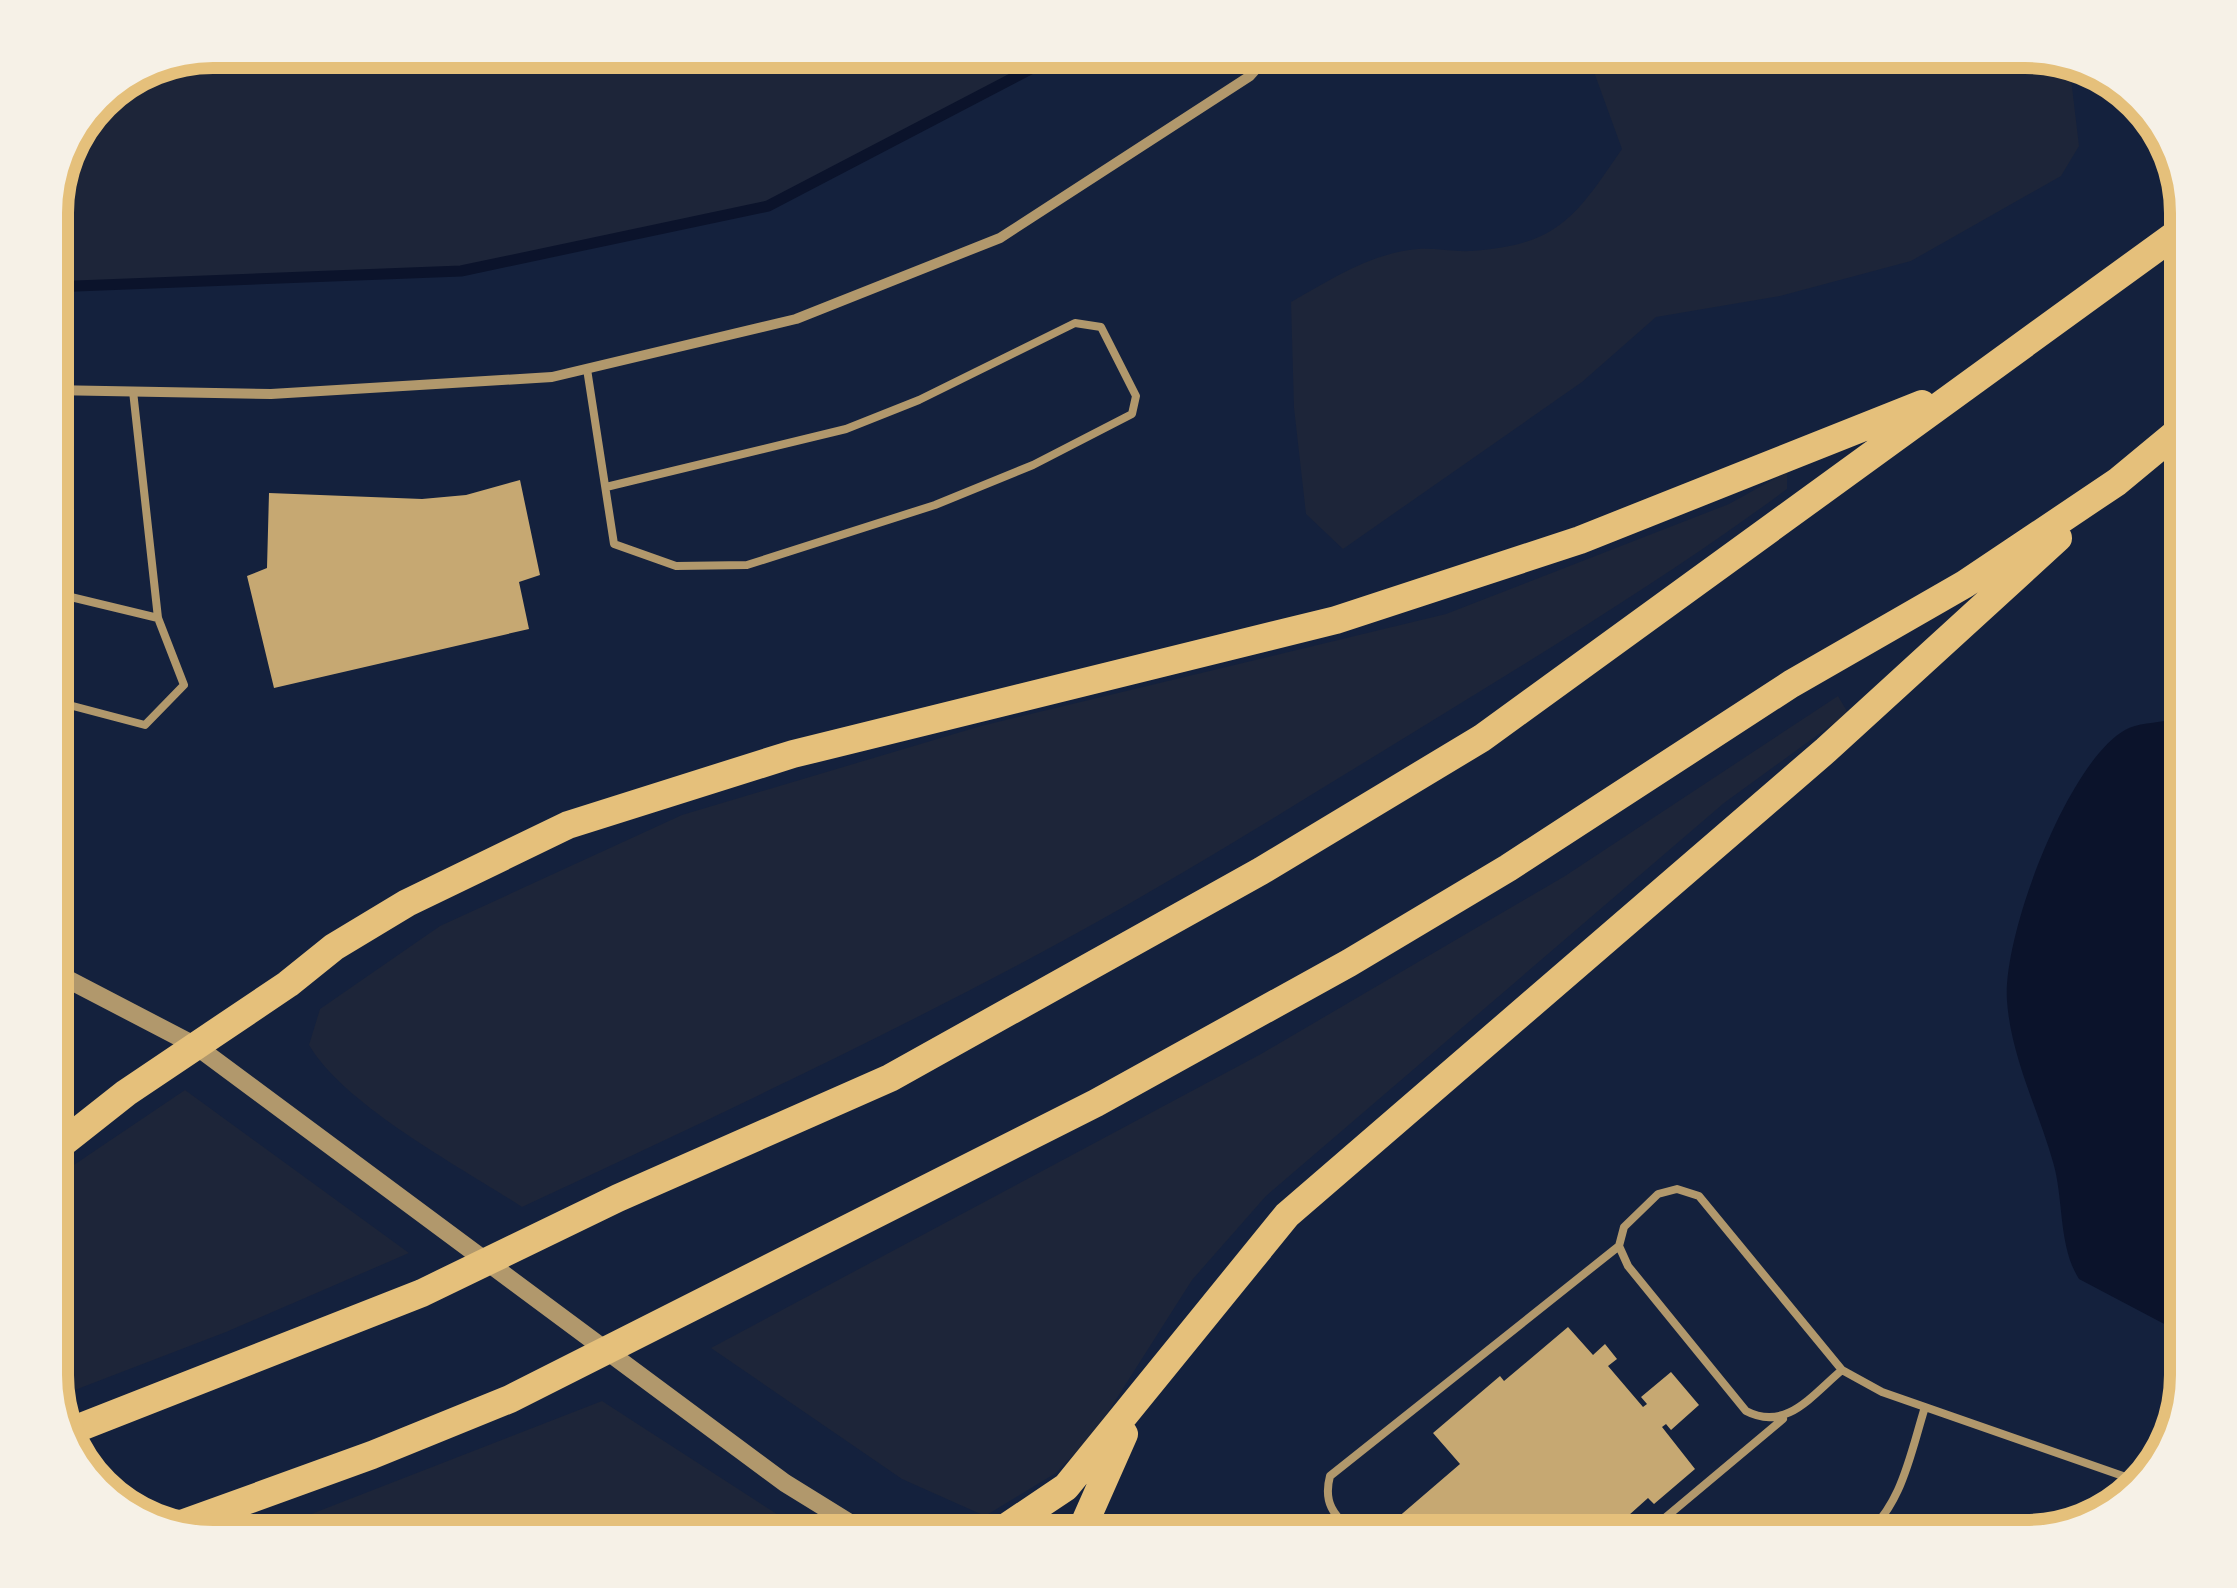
<svg xmlns="http://www.w3.org/2000/svg" width="2237" height="1588" viewBox="0 0 2237 1588" font-family="Roboto,sans-serif">
<style>
.green{fill:#1d2539}
.water{fill:#0b132b}
.lines{fill:none;stroke-linecap:round;stroke-linejoin:round}
.stream{stroke:#0b132b;stroke-width:11}
.building{fill:#c6a872}
.service{stroke:#b1986c;stroke-width:8}
.minor{stroke:#b1986c;stroke-width:10}
.tertiary{stroke:#b1986c;stroke-width:18}
.motorway{stroke:#e5c07b;stroke-width:28}
.rim{fill:none;stroke:#e5c07b;stroke-width:12}
</style>
<rect width="100%" height="100%" fill="#14213d"/>
<!-- green -->
<path class="green" d="M 213,50 L 1067,50 L 768,206 L 461,271 L 50,287 L 50,202 L 105,91 Z
M 1586,50 L 2025,50 L 2075,67 L 2070,70 L 2079,146 L 2061,176 L 1911,261 L 1780,296 L 1656,317 L 1582,382 L 1343,549 L 1306,514 L 1294,408 L 1291,302 C 1330,280 1371,253 1418,249 C 1436,248 1454,252 1472,251 C 1559,245 1576,216 1622,149 Z
M 1787,472 L 1787,489 C 1672,574 1549,649 1427,724 C 1296,804 1166,886 1031,958 C 864,1047 693,1127 522,1207 C 461,1167 345,1106 309,1045 L 320,1009 L 440,926 L 682,815 L 981,726 L 1446,614 L 1729,504 Z
M 1838,696 L 1848,713 L 1724,803 L 1266,1196 L 1192,1280 L 1094,1434 L 1056,1473 L 985,1516 L 902,1479 L 711,1348 L 1261,1054 L 1565,876 Z
M 50,1018 C 78,1044 80,1087 50,1113 Z
M 185,1090 L 409,1253 L 226,1332 L 54,1398 L 50,1181 Z
M 602,1401 L 814,1538 L 250,1538 L 265,1532 Z"/>
<!-- water -->
<path class="water" d="M 2170,720 L 2187,720 L 2187,1336 L 2079,1279 C 2058,1246 2064,1199 2053,1162 C 2038,1109 2011,1057 2007,1001 C 2002,937 2067,763 2125,730 C 2136,723 2157,723 2170,720 Z"/>
<g class="lines">
<!-- stream -->
<path class="stream" d="M 50,287 L 461,271 L 768,206 L 1067,50"/>
</g>
<!-- building -->
<path class="building" d="M 520,480 L 540,575 L 519,582 L 529,629 L 274,688 L 247,576 L 267,568 L 269,493 L 422,499 L 466,495 Z
M 1568,1327 L 1593,1355 L 1605,1344 L 1617,1359 L 1608,1366 L 1643,1407 L 1647,1404 L 1641,1397 L 1671,1372 L 1699,1405 L 1671,1430 L 1666,1424 L 1662,1427 L 1695,1469 L 1654,1504 L 1648,1498 L 1619,1524 L 1632,1538 L 1413,1538 L 1396,1519 L 1460,1464 L 1433,1433 L 1500,1376 L 1504,1381 Z"/>
<g class="lines">
<!-- service -->
<path class="service" d="M 587,369 L 614,544 L 676,566 L 747,565 L 935,505 L 1033,465 L 1132,414 L 1136,396 L 1101,327 L 1075,323 L 919,400 L 846,429 L 606,487
M 50,592 L 158,618
M 50,700 L 145,725 L 184,685 L 158,618 L 133,391
M 1842,1370 C 1812,1395 1786,1432 1746,1411 L 1628,1266 L 1619,1246 L 1624,1227 L 1658,1194 L 1677,1189 L 1699,1196 L 1842,1370 L 1882,1392 L 2143,1483
M 1357,1538 C 1337,1517 1322,1506 1330,1476 L 1619,1246
M 1641,1538 L 1783,1419
M 1862,1538 C 1902,1506 1910,1455 1925,1407"/>
<!-- minor -->
<path class="minor" d="M 50,390 L 271,394 L 552,377 L 796,319 L 1000,238 L 1250,76 L 1273,50"/>
<!-- tertiary -->
<path class="tertiary" d="M 50,970 L 196,1046 L 785,1483 L 874,1538"/>
<!-- motorway -->
<path class="motorway" d="M 50,1153 L 126,1093 L 288,984 L 334,947 L 407,903 L 568,825 L 793,754 L 1336,620 L 1580,540 L 1922,404
M 63,1434 L 422,1293 L 618,1198 L 890,1078 L 1261,871 L 1482,738 L 2187,226
M 176,1526 L 372,1455 L 510,1399 L 1096,1103 L 1349,963 L 1508,868 L 1791,684 L 1965,584 L 2117,482 L 2187,424
M 990,1538 L 1066,1487 L 1287,1215 L 1826,750 L 2058,538
M 1078,1538 L 1124,1434"/>
</g>
<!-- crop -->
<path d="M0 0H2237V1588H0ZM213 68H2025A145 145 0 0 1 2170 213V1375A145 145 0 0 1 2025 1520H213A145 145 0 0 1 68 1375V213A145 145 0 0 1 213 68Z" fill="#f6f1e7" fill-rule="evenodd"/>
<path class="rim" d="M213 68H2025A145 145 0 0 1 2170 213V1375A145 145 0 0 1 2025 1520H213A145 145 0 0 1 68 1375V213A145 145 0 0 1 213 68Z"/>
</svg>
